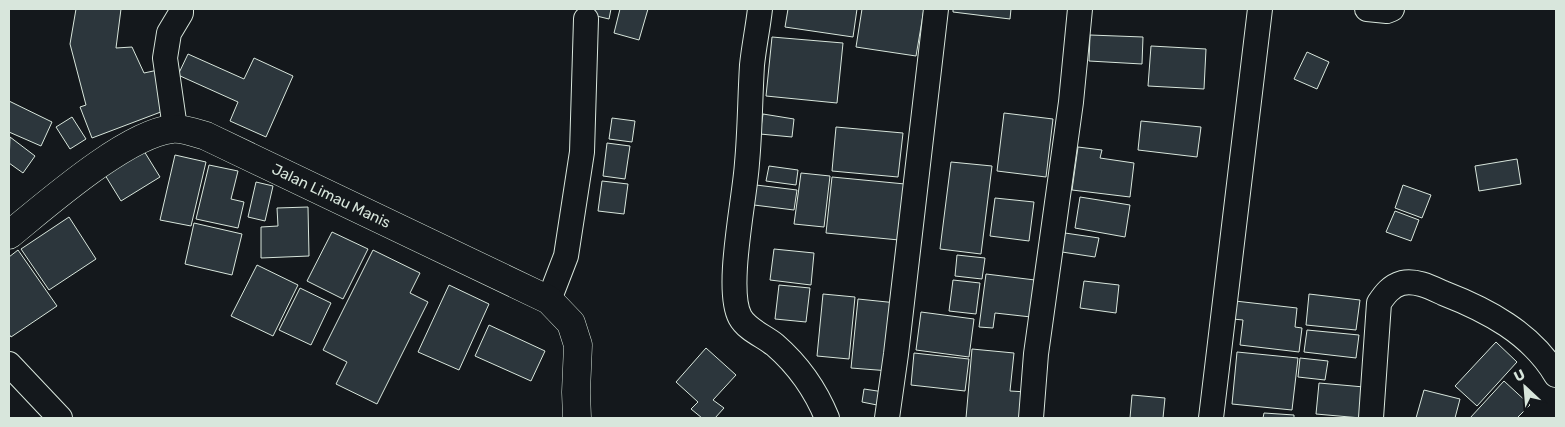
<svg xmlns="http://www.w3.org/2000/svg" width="1565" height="427" viewBox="0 0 1565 427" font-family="Rubik,sans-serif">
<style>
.building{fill:#2c363c;stroke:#d8e6dc}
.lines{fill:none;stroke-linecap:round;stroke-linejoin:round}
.street-casing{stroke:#d8e6dc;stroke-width:26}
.secondary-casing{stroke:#d8e6dc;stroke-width:29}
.street{stroke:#14181c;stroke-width:24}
.secondary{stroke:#14181c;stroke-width:28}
.labels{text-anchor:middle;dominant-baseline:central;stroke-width:4;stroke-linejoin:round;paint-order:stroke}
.street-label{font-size:15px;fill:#d8e6dc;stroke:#14181c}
</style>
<rect width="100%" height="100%" fill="#14181c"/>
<!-- building -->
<path class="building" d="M 76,9 L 121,9 L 116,48 L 132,47 L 144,73 L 158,70 L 166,110 L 92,138 L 80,107 L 86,105 L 70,44 Z
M 580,9 L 611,9 L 609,19 L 580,12 Z
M 620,9 L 648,9 L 639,40 L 614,33 Z
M 788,9 L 857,9 L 853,37 L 785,27 Z
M 862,9 L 924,9 L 916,56 L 856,47 Z
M 953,9 L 1011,9 L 1010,19 L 953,12 Z
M 1090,35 L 1143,37 L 1142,64 L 1089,61 Z
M 772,37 L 843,43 L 837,103 L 766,96 Z
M 1151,46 L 1206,49 L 1204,89 L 1148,86 Z
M 1307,52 L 1329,62 L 1317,89 L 1294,79 Z
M 188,54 L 244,79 L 254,58 L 293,76 L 266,137 L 230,121 L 238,102 L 178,75 Z
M 9,101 L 52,122 L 41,146 L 9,132 Z
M 1004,113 L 1053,119 L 1046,177 L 997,171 Z
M 763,114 L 794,119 L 792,137 L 760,134 Z
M 72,117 L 86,139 L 70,149 L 56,127 Z
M 612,118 L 635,121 L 632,142 L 609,139 Z
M 1141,121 L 1201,127 L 1197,157 L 1138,150 Z
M 836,127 L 903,133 L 898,177 L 832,171 Z
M 10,137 L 35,156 L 23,173 L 9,163 Z
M 607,143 L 630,146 L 625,179 L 603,176 Z
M 1078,147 L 1102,150 L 1100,158 L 1134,163 L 1130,197 L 1072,190 Z
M 144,151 L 160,177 L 121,201 L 105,175 Z
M 175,155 L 206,162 L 191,226 L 160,220 Z
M 1517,159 L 1521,184 L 1479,191 L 1475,166 Z
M 951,162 L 992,166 L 981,254 L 940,249 Z
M 209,165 L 238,171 L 231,199 L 244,202 L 238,228 L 196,219 Z
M 769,166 L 798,170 L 796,185 L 766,181 Z
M 801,173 L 830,176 L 824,227 L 794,224 Z
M 832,177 L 905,184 L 899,240 L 826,233 Z
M 602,181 L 628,184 L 624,214 L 598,211 Z
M 256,182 L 273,186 L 265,221 L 248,217 Z
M 756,185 L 797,190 L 794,210 L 754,205 Z
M 1403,185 L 1431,195 L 1422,218 L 1395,208 Z
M 1080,197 L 1130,205 L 1125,237 L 1075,228 Z
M 995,198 L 1034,202 L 1029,241 L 990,236 Z
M 308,207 L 309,256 L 261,258 L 261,227 L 278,226 L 277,208 Z
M 1395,211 L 1419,220 L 1411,241 L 1386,232 Z
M 69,217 L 96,259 L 49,290 L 21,249 Z
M 194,223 L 242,234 L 232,275 L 185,264 Z
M 332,232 L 368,249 L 343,299 L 307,281 Z
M 1065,233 L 1099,238 L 1095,257 L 1062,252 Z
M 774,249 L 814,253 L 811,285 L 770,280 Z
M 18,250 L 57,306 L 11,337 L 9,334 L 9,257 Z
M 373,250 L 420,273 L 410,293 L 428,302 L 377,404 L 336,384 L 347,362 L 323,350 Z
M 957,255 L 985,258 L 982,279 L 955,276 Z
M 257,265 L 298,285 L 273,336 L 231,316 Z
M 986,274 L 1035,280 L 1031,317 L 995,313 L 993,328 L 979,327 Z
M 953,280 L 980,283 L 976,314 L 949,311 Z
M 1084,281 L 1119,285 L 1116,313 L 1080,308 Z
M 449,285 L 489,304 L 459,370 L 418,352 Z
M 779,285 L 810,288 L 806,322 L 775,319 Z
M 300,288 L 331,303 L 311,345 L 279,330 Z
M 823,294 L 855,297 L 849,359 L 817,356 Z
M 1309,294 L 1360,300 L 1356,330 L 1306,325 Z
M 858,299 L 897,303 L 890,371 L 851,368 Z
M 1235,301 L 1297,308 L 1295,327 L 1302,328 L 1299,352 L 1240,345 L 1243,320 L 1233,319 Z
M 921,312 L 974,319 L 969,357 L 916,350 Z
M 489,325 L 545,351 L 531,381 L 475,356 Z
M 1307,330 L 1359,335 L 1356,358 L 1304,352 Z
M 1496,342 L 1517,362 L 1477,406 L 1455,386 Z
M 706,348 L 736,375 L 713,400 L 724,408 L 715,418 L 702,418 L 691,409 L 698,402 L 676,382 Z
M 972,349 L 1014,353 L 1010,391 L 1027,392 L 1024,418 L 966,418 Z
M 1237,352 L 1298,358 L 1292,410 L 1232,404 Z
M 914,353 L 969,359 L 965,391 L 911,385 Z
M 1300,358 L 1328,361 L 1325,380 L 1298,377 Z
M 1504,381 L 1530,405 L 1517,418 L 1470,418 Z
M 1319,383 L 1364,387 L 1361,418 L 1316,414 Z
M 864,389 L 884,392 L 882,406 L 862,402 Z
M 1424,390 L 1460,399 L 1455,418 L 1416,418 Z
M 1132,395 L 1165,398 L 1163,418 L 1130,418 Z
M 1264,413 L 1294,415 L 1294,418 L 1263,418 Z"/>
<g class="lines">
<defs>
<path id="street" d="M 760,9 C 758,27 754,46 752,65 C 750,98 750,131 747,163 C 745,198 725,289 740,317 C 747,330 764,336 775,345 C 798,365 816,391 827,418
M 1367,9 L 1387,11 L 1392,9
M 175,128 L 165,58 L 169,33 L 181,13 L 181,9
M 549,300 L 566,256 L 582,152 L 586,19
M 9,364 L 60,418
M 887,418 L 896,354 L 936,9
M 1031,418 L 1036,354 L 1071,102 L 1080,9
M 1211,418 L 1260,9
M 1371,418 L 1379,303 C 1385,294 1391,286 1402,283 C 1416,280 1430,287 1443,293 C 1487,310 1531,333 1556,375"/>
<g id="secondary">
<path id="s1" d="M 9,235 C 46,205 126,134 172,129 C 182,128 196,133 206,136 L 549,300 L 571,323 L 578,345 L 576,392 L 577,418"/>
</g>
</defs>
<!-- street casing -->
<use href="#street" class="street-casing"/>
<!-- secondary casing -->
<use href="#secondary" class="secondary-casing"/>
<!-- street -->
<use href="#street" class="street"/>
<!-- secondary -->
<use href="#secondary" class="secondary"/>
</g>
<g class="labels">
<!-- street labels -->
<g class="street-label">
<text stroke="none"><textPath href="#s1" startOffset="370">Jalan Limau Manis</textPath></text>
</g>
</g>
<!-- border -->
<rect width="1565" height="427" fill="none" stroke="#d8e6dc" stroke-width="20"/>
<!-- north arrow -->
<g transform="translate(1525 387) rotate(334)" stroke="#14181c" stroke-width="4" paint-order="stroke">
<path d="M0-4L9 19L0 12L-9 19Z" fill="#d8e6dc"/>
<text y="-8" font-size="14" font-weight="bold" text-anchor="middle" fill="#d8e6dc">U</text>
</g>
</svg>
